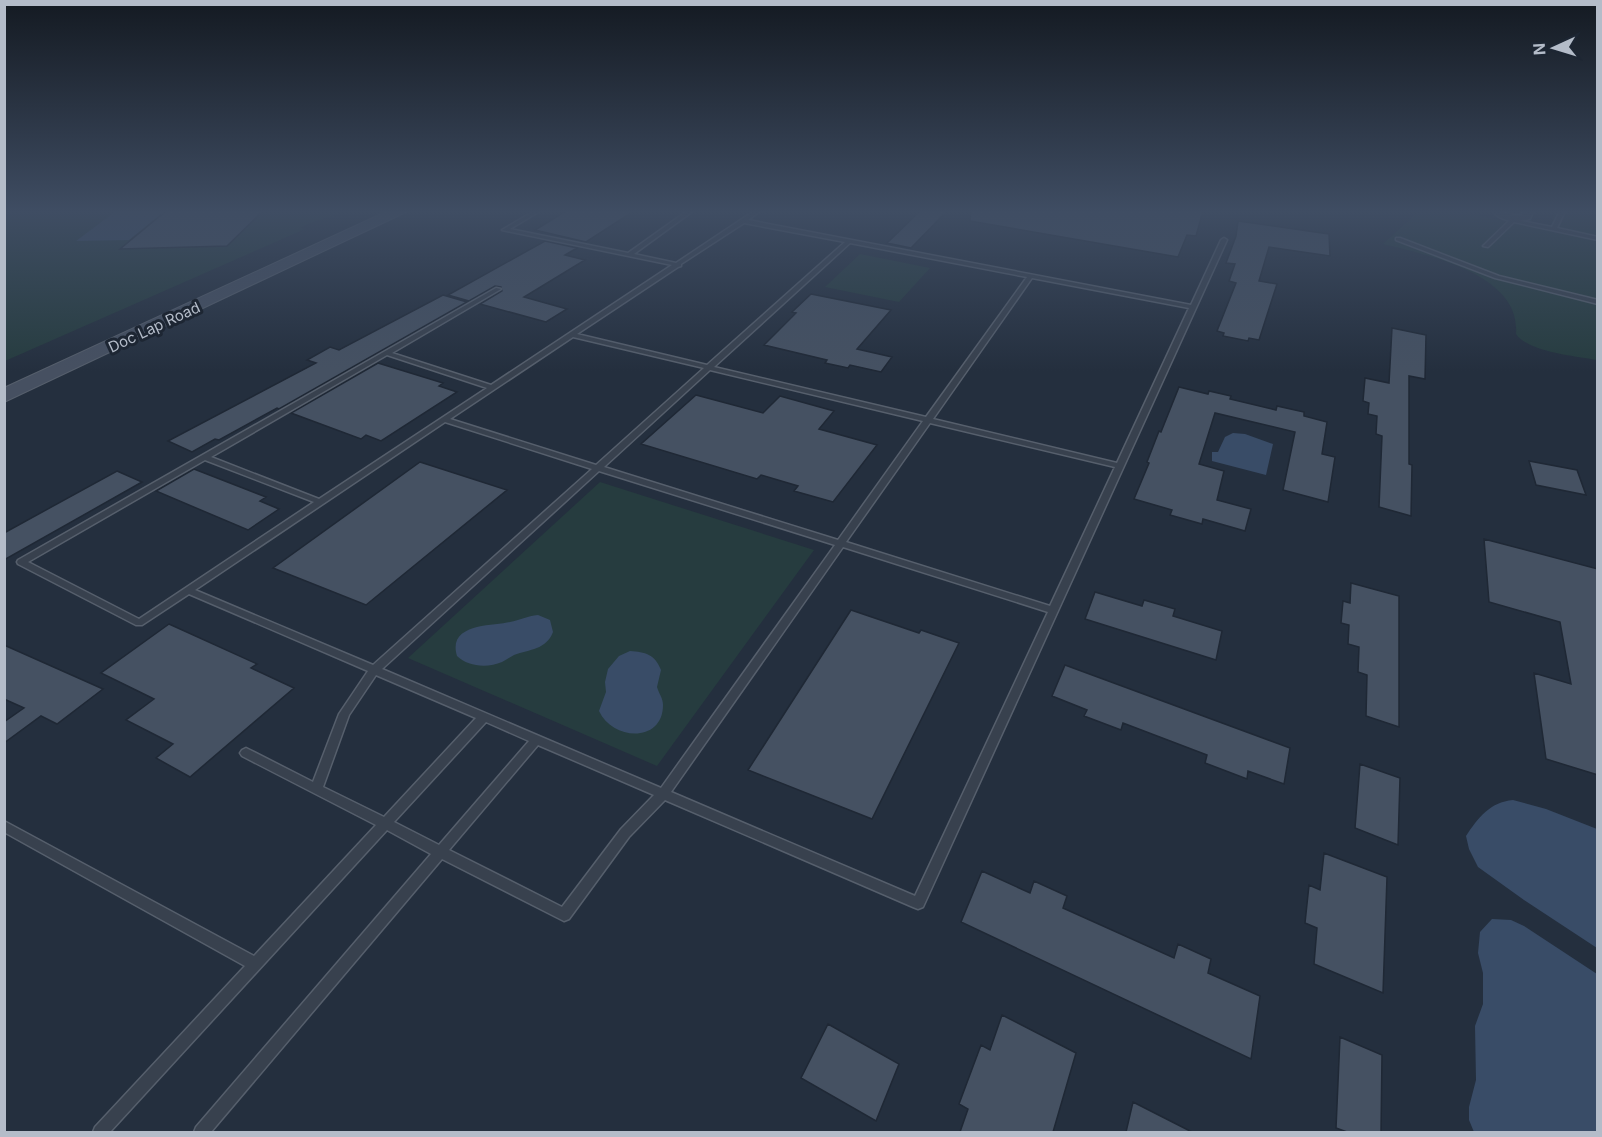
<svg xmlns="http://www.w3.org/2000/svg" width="1602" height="1137" viewBox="0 0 1602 1137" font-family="Inter,sans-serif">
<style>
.green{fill:#263c3f}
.water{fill:#394c67}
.building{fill:#455162;stroke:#1f2835;stroke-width:1.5}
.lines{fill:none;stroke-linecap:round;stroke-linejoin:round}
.lane-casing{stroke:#565f6c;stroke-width:3}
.street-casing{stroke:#565f6c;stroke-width:3}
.secondary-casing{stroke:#565f6c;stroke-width:2}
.lane{fill:#38414e;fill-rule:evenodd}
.street{fill:#38414e;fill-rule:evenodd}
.secondary{fill:#465061;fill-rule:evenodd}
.labels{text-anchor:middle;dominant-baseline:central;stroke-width:6;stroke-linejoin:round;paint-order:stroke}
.far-street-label{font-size:15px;fill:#b4bcc9;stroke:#1d2633}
</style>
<rect width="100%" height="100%" fill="#242f3e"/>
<!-- green -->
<path class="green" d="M 5,211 L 344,211 C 329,218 315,220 300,228 L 305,229 L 5,361 Z
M 1419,211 L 1460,211 L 1550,231 L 1554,211 L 1597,211 L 1597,360 C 1576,356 1528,352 1516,334 C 1521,274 1428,255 1383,244 Z
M 860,254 L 930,268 L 899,302 L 825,287 Z
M 600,482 L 814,550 L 657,766 L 408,658 Z"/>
<!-- water -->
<path class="water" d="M 116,211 L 165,211 L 129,240 L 76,241 Z
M 1233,433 L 1245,434 L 1273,444 L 1266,475 L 1212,461 L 1212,452 L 1218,452 L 1225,437 Z
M 538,615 L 550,620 L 553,632 C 546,650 530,649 514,655 C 510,657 506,660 502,662 C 488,668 468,667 457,656 C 447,623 493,626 510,622 C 520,620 527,616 538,615 Z
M 630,651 C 645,652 655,654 661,670 L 657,687 C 659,694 663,698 663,705 C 663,743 613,741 599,711 L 606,692 L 605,682 L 608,669 L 619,656 Z
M 1513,800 L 1546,809 L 1597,829 L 1597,948 L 1524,900 L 1478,867 L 1469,849 L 1466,836 C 1478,818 1490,802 1513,800 Z
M 1492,919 L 1511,920 L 1524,926 L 1597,974 L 1597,1132 L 1474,1132 L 1469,1120 L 1469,1107 L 1476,1080 L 1475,1026 L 1483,1004 L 1483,973 L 1478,953 L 1480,932 Z"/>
<!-- building -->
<path class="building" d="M 166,211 L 263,211 L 227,246 L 120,249 Z
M 566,211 L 634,211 L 586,242 L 535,230 Z
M 920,211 L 947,211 L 911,248 L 887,243 Z
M 971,211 L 1203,211 L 1196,236 L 1187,235 L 1178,257 L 970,221 Z
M 1238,221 L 1329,234 L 1330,256 L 1269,247 L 1259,281 L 1277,284 L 1259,340 L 1249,338 L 1248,341 L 1223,336 L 1224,333 L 1217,331 L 1236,283 L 1229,281 L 1235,264 L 1226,263 L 1236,236 Z
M 545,241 L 577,248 L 565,255 L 585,260 L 524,297 L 567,309 L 546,322 L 480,304 L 502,291 L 501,287 L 495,286 L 469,301 L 448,295 Z
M 811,294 L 891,310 L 857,349 L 892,357 L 881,372 L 850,365 L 848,368 L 825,363 L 827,360 L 764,345 L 796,313 L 792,312 Z
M 443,295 L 467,302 L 279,409 L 277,408 L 219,440 L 215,439 L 192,452 L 168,441 L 316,363 L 307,360 L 330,347 L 339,350 Z
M 1392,328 L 1426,335 L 1425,379 L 1409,376 L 1409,464 L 1412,465 L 1411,516 L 1379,507 L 1382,436 L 1376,434 L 1377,416 L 1368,414 L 1369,403 L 1363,401 L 1365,378 L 1389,383 Z
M 378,363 L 443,383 L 439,386 L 457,392 L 381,441 L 366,435 L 361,439 L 291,413 Z
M 1179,387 L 1208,394 L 1209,391 L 1231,396 L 1230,399 L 1276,410 L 1277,406 L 1304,412 L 1304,416 L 1327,422 L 1322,454 L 1335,457 L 1328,502 L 1283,490 L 1295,432 L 1215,413 L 1199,464 L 1224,471 L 1217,500 L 1251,509 L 1245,531 L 1203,519 L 1202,524 L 1170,515 L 1172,510 L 1134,499 L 1149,463 L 1147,462 L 1159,431 L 1161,432 Z
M 696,395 L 763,413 L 780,396 L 834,411 L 819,429 L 877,445 L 833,502 L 794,491 L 798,486 L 761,475 L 757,479 L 641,444 Z
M 1529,461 L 1577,470 L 1586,495 L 1536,485 Z
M 420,462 L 507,490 L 366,605 L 273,568 Z
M 194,469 L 266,497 L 260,501 L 279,509 L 248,530 L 156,491 Z
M 117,471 L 142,482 L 4,560 L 4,533 Z
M 1484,539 L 1598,569 L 1598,775 L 1546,759 L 1534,673 L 1571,684 L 1560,622 L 1489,602 Z
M 1351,583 L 1399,596 L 1399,727 L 1366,716 L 1367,675 L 1358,672 L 1359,647 L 1348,644 L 1349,625 L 1341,623 L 1343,601 L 1350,603 Z
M 1095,592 L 1142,606 L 1144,600 L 1175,609 L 1173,616 L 1222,631 L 1216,660 L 1085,619 Z
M 851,610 L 919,633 L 921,630 L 959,643 L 872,819 L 748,770 Z
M 169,624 L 257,664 L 251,668 L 294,688 L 190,777 L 156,758 L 173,744 L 126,720 L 154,699 L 101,673 Z
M 4,645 L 103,689 L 57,724 L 41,716 L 4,743 L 4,722 L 24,708 L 4,699 Z
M 1065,665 L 1290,748 L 1284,784 L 1248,771 L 1247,779 L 1205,763 L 1207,755 L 1123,723 L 1121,730 L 1084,716 L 1087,710 L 1052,696 Z
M 1360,764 L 1400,778 L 1398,845 L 1355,828 Z
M 1324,853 L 1387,877 L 1383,993 L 1314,964 L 1317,928 L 1305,923 L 1309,885 L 1320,890 Z
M 982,871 L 1030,893 L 1034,881 L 1067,896 L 1063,908 L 1174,958 L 1178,944 L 1211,959 L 1208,973 L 1260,996 L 1251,1059 L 961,922 Z
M 1002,1015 L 1076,1053 L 1053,1132 L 960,1132 L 968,1109 L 959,1104 L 981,1045 L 990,1050 Z
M 828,1024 L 899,1064 L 876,1121 L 801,1078 Z
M 1340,1037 L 1382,1055 L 1381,1132 L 1347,1132 L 1336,1128 Z
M 1133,1102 L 1192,1132 L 1126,1132 Z"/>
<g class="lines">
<defs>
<path id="lane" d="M 534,211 L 540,211 L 510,229 L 628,253 L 687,211 L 693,211 L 634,254 L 676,263 L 754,211 L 760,211 L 748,220 L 1191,305 L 1221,240 L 1224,238 L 1227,240 L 923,907 L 918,909 L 913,907 L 665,800 L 629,837 L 569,919 L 564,921 L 442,859 L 211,1132 L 194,1132 L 196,1127 L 431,854 L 387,830 L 110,1132 L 93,1132 L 95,1127 L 245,966 L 4,832 L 4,821 L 254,956 L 376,825 L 242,756 L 240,753 L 242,750 L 246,748 L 250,750 L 313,782 L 339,714 L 368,671 L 189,594 L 142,625 L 136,625 L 18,564 L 17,562 L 18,560 L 496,288 L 501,289 L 392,353 L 491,385 L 672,265 L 502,230 ZM 744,223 L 845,242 L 707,365 L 577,334 L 678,267 L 681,266 L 681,264 ZM 850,243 L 1027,277 L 926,417 L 714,367 ZM 1032,278 L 1189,308 L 1117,463 L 933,419 ZM 573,337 L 704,368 L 596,465 L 450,419 ZM 387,355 L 487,388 L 319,499 L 211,457 ZM 710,370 L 923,421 L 838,540 L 604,467 ZM 445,422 L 592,469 L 373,665 L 195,590 ZM 930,423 L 1115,467 L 1050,606 L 846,542 ZM 205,460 L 314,502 L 139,619 L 28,562 ZM 599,471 L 835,545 L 661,788 L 382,669 ZM 843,547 L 1048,612 L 915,896 L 671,792 ZM 376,675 L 476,718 L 384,817 L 323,787 L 349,715 ZM 486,722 L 529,741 L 439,845 L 394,822 ZM 538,745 L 654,795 L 621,829 L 562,907 L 449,850 Z
M 1560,211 L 1565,211 L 1557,228 L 1598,237 L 1598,240 L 1514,222 L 1488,247 L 1483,246 L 1511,219 L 1552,227 Z
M 1396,238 L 1400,238 L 1499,276 L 1598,300 L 1598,304 L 1495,278 L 1396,240 Z"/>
<path id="street" d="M 1492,211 C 1503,211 1511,216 1522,215 L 1523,211 L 1533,212 L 1530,219 C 1516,223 1502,222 1492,211 Z"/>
<path id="secondary" d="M 388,211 L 408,211 L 4,402 L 4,388 Z"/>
</defs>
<!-- lane casing -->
<use href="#lane" class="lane-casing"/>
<!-- street casing -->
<use href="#street" class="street-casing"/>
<!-- secondary casing -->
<use href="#secondary" class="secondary-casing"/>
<!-- lane -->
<use href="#lane" class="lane"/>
<!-- street -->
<use href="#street" class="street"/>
<!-- secondary -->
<use href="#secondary" class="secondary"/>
</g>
<!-- sky -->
<linearGradient id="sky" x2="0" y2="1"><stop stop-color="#141a22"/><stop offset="0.57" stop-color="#3f4d63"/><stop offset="1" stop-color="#3f4d63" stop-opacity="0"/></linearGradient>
<rect width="1602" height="371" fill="url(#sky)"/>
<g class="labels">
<!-- far-street labels -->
<g class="far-street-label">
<text transform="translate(154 327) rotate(-25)">Doc Lap Road</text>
</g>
</g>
<!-- border -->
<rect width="1602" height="1137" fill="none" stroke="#b4bcc9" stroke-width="12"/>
<!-- north arrow -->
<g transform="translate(1554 48) rotate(266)" stroke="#1d2633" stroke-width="4.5" paint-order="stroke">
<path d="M0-4.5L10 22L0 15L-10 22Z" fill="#b4bcc9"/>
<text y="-9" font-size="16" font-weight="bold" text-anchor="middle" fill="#b4bcc9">N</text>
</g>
</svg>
